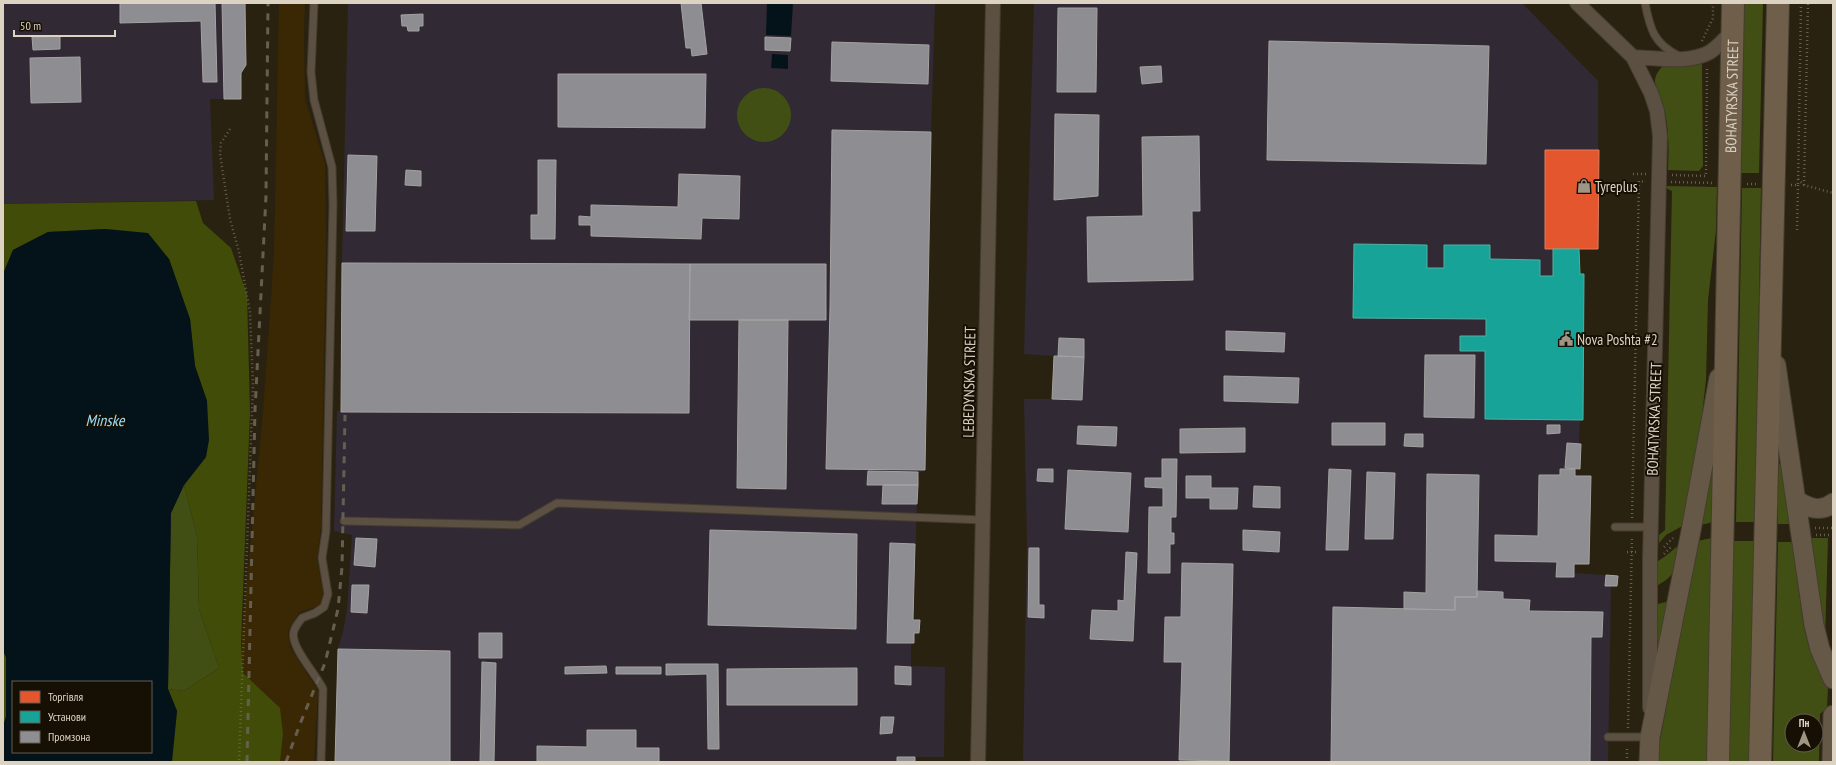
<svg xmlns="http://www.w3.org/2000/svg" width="1836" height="765" viewBox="0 0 1836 765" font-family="'PT Sans Narrow',sans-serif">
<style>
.built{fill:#392803}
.industrial{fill:#312a35}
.green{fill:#424f14;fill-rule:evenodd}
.forest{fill:#404c08}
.water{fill:#04131a;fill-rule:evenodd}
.shops{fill:#e4572e;stroke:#e27c5a}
.public{fill:#17a398;stroke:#52b1a5}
.industry{fill:#8d8d92;stroke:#a5a2a0}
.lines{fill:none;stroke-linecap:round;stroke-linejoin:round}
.lane-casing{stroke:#443d2f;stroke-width:9}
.street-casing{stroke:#443d2f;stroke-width:16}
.secondary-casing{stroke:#443d2f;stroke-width:21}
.primary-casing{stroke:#443d2f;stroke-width:24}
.path{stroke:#665e51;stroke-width:2.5;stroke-dasharray:1 3;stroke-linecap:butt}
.lane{stroke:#5b5042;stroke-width:7}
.street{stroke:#5b5042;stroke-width:14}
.secondary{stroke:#665847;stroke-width:19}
.primary{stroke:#6e5e4a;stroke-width:22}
.rail{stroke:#665e51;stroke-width:3;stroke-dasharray:7 7;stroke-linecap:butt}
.labels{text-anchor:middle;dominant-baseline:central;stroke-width:4;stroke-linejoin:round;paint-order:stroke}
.street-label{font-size:15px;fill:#dcd3c2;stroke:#160f04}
.poi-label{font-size:15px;fill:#dcd3c2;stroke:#160f04;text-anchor:start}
.water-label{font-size:16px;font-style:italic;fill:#9cddf9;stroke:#160f04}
</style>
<rect width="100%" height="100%" fill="#2a2210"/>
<!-- built -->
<path class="built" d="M 279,3 L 305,3 L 304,34 L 305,99 L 325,164 L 326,247 L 321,527 L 317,559 L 323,593 L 321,604 L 313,608 L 299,612 L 288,631 L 290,647 L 318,691 L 314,762 L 280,762 L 283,734 L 243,673 L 241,644 L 263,413 L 274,254 Z"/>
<!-- industrial -->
<path class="industrial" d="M 3,3 L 245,3 L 246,65 L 241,73 L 241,99 L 210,99 L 214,200 L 3,204 Z
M 348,3 L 935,3 L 931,132 L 925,470 L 918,473 L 913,620 L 920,620 L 919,633 L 915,633 L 914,643 L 911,644 L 911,666 L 945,667 L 944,757 L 916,757 L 915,762 L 335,762 L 338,649 L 343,632 L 347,610 L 352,535 L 334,531 L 337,411 L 341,411 L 342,263 Z
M 1034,3 L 1522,3 L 1598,81 L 1598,249 L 1579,249 L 1580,274 L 1584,274 L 1583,420 L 1580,420 L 1579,439 L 1579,444 L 1581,444 L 1580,469 L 1562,469 L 1575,476 L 1591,476 L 1589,564 L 1575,564 L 1574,573 L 1618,576 L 1617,586 L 1611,586 L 1608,762 L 1023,762 L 1027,542 L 1024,399 L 1052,399 L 1054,356 L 1024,354 Z"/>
<!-- green -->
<path class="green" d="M 1742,3 L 1763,3 L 1759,173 L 1740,173 Z
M 1702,64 L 1703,166 L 1699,171 L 1668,170 C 1669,149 1669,129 1664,108 C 1662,99 1656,91 1655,82 C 1655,75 1658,71 1663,66 Z
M737 115a27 27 0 1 1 54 0a27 27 0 1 1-54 0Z
M 1666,186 L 1717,187 L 1716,230 L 1708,300 L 1706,380 L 1698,450 L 1684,525 L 1666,535 L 1659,543 L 1659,535 L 1665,530 L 1672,191 L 1666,188 Z
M 1742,188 L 1761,188 L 1755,522 L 1736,522 Z
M 1712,460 L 1714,461 L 1713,522 L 1701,525 Z
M 1778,464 L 1781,464 L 1792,524 L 1778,524 Z
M 184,485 L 197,536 L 199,609 L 219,668 L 184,691 L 168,689 L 171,513 Z
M 1712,538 L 1708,762 L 1656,762 L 1697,541 Z
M 1808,538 L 1828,538 L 1825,641 Z
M 1733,541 L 1755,541 L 1750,762 L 1729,762 Z
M 1778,542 L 1792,542 L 1804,628 L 1810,650 L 1828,688 L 1827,708 L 1820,714 L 1819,762 L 1773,762 ZM 1792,721 L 1816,721 L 1816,745 L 1792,745 Z
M 1682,543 C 1677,562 1678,575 1658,585 L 1658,561 C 1667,556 1673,549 1682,543 Z
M 1670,601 L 1657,672 L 1658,604 Z"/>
<!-- forest -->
<path class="forest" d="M 196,201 L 203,223 L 231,248 L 247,294 L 250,412 L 241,644 L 243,673 L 280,708 L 283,734 L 280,762 L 171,761 L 177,711 L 168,689 L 184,691 L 219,668 L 199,609 L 197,536 L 184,485 L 206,457 L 207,401 L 195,366 L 190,319 L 169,259 L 106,229 L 48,232 L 13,250 L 3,274 L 3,204 Z
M 3,651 L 6,657 L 6,717 L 3,726 Z"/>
<!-- water -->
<path class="water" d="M 767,3 L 793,3 L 791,36 L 766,35 Z
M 772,54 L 788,55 L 788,69 L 771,68 Z
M 106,229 L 148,233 L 169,259 L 190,319 L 195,366 L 207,401 L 209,440 L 206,457 L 184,485 L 171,513 L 168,689 L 177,711 L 172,762 L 3,762 L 3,726 L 6,717 L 6,657 L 3,651 L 3,274 L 13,250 L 48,232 ZM 13,682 L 151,682 L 151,752 L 13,752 Z"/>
<!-- shops -->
<path class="shops" d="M 1545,150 L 1599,150 L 1598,249 L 1545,249 Z"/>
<!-- public -->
<path class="public" d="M 1354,244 L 1427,245 L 1427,268 L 1444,268 L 1444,245 L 1490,245 L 1490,259 L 1540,260 L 1540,276 L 1553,276 L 1553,249 L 1579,249 L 1580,274 L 1584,274 L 1583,420 L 1485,419 L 1485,351 L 1460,351 L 1460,336 L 1486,336 L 1486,319 L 1353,318 Z"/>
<!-- industry -->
<path class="industry" d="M 120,3 L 215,3 L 217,82 L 203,82 L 201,21 L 120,23 Z
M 222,3 L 245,3 L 246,65 L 241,73 L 241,99 L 224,99 Z
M 681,3 L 701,3 L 707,54 L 692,56 L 691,48 L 686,48 Z
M 1058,8 L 1097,8 L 1096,92 L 1057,92 Z
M 423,14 L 423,26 L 419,26 L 419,31 L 408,31 L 407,26 L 402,26 L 401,15 Z
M 60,36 L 60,49 L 33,50 L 32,37 Z
M 765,37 L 791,38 L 790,51 L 765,50 Z
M 1269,41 L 1489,46 L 1486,164 L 1267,160 Z
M 832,42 L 929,45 L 928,84 L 831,81 Z
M 80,57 L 81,102 L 31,103 L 30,58 Z
M 1161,66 L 1162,82 L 1142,84 L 1140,67 Z
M 558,74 L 706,74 L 705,128 L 558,127 Z
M 1055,114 L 1099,115 L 1098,196 L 1054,200 Z
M 832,130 L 931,132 L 925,470 L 826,469 L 830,307 Z
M 1199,136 L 1200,211 L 1192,211 L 1193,280 L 1088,282 L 1087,217 L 1143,216 L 1142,137 Z
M 348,155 L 377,156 L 375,231 L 346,231 Z
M 538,160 L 556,160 L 555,239 L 531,239 L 531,215 L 538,215 Z
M 406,170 L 421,171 L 421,186 L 405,185 Z
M 679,174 L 740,176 L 739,219 L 702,218 L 701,239 L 591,236 L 591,225 L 579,225 L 579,216 L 591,217 L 591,205 L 678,207 Z
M 342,263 L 690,264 L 689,413 L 341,412 Z
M 690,264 L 826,264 L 826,320 L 689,320 Z
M 739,320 L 788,320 L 786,489 L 737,488 Z
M 1226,331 L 1285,333 L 1284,352 L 1226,350 Z
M 1059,338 L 1084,339 L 1084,357 L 1058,356 Z
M 1425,355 L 1475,355 L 1474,418 L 1424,417 Z
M 1054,356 L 1084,357 L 1082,400 L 1052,399 Z
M 1224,376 L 1299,378 L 1298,403 L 1224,401 Z
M 1332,423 L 1385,423 L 1385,445 L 1332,445 Z
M 1547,425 L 1560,425 L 1560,433 L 1547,434 Z
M 1078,426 L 1117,427 L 1116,446 L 1077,444 Z
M 1245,428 L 1245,452 L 1180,453 L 1180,429 Z
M 1405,434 L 1423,434 L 1423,447 L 1404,446 Z
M 1567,443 L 1581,444 L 1580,469 L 1565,468 Z
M 1162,459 L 1177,459 L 1176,517 L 1171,517 L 1171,533 L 1174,533 L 1174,544 L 1170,544 L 1170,573 L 1148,573 L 1149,507 L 1163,507 L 1163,488 L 1145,487 L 1145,478 L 1162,478 Z
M 1038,469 L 1053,469 L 1053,482 L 1037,481 Z
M 1329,469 L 1351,470 L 1348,550 L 1326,550 Z
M 1560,469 L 1575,469 L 1575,476 L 1591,476 L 1589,564 L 1574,564 L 1574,577 L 1556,577 L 1557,562 L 1495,561 L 1495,535 L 1538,536 L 1539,475 L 1560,475 Z
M 1068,470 L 1131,473 L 1128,532 L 1065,529 Z
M 868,471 L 918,472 L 918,485 L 867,485 Z
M 1367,472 L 1395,473 L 1393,539 L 1365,539 Z
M 1427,474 L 1479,475 L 1477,597 L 1455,597 L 1455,610 L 1404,609 L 1404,592 L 1426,593 Z
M 1186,476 L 1211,476 L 1211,488 L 1238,488 L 1237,509 L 1210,509 L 1210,498 L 1186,498 Z
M 883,485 L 918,485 L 917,504 L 882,504 Z
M 1254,486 L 1280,487 L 1280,508 L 1253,507 Z
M 710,530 L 857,534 L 856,629 L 708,625 Z
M 1243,530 L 1280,532 L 1279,552 L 1243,550 Z
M 356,538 L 377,539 L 375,567 L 354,565 Z
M 890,543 L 915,544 L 913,620 L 920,620 L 919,633 L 914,633 L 914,643 L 887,643 Z
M 1029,548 L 1039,548 L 1039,605 L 1044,605 L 1044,618 L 1028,617 Z
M 1126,552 L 1137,553 L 1133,641 L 1090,639 L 1092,610 L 1118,611 L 1118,600 L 1124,601 Z
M 1182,563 L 1233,564 L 1229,761 L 1179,760 L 1182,662 L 1164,662 L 1165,617 L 1181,617 Z
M 1606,575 L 1618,576 L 1617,586 L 1605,586 Z
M 352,585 L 369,585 L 367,613 L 351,612 Z
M 1477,591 L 1503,592 L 1503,599 L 1530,600 L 1529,611 L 1603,612 L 1602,637 L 1591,637 L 1590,762 L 1331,762 L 1333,607 L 1455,610 L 1455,597 L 1477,597 Z
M 479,633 L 502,633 L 502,658 L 479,658 Z
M 338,649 L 450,651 L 450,762 L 335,762 Z
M 482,662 L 496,663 L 494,762 L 480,762 Z
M 666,664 L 718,664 L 719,749 L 708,749 L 707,674 L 666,675 Z
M 606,666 L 607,673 L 565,674 L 565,667 Z
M 895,666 L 911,667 L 911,685 L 895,684 Z
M 616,667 L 661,667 L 661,674 L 616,674 Z
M 857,668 L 857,705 L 727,705 L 727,669 Z
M 881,717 L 894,717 L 892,733 L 880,734 Z
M 587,730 L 636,730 L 636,748 L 659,748 L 659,762 L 537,762 L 537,746 L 587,747 Z
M 897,757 L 915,757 L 915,762 L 897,762 Z"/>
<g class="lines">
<defs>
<path id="lane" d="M 314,3 L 311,72 L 314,100 L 332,167 L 333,205 L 326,531 L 322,558 L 328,594 L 324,607 L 315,613 L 302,618 C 299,622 295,627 294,631 C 289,646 317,675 323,689 L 321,762
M 1645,3 C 1650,29 1654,44 1679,56
M 344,521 L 519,525 L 557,503 L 983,520
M 1615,527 L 1651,527
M 1608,737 L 1650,737"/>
<path id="street" d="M 1577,3 L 1633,57 L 1651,93 L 1657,111 L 1660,136 L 1650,559 L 1650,708
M 1633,57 C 1657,58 1689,64 1710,52 C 1719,46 1726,38 1733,30
M 978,762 L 993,3"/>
<path id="secondary" d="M 1776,365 L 1814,625 L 1820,649 L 1833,679
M 1796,500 C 1808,508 1821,513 1833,503
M 1649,762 L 1650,737 L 1690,536 L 1719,378
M 1832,762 L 1833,715"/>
<g id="primary">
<path id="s1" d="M 1718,762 L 1733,3"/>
<path d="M 1760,762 L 1778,3"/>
</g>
</defs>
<!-- lane casing -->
<use href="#lane" class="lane-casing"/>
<!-- street casing -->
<use href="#street" class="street-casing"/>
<!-- secondary casing -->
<use href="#secondary" class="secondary-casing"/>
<!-- primary casing -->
<use href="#primary" class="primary-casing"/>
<!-- path -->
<path class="path" d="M 1702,41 L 1713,18 L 1713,3
M 230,129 L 221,143 L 220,154 L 230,219 L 239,252 L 250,312 L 253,385 L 239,762
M 1633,174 L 1647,174
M 1672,175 L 1706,176 L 1707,67
M 1798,179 L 1804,185 L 1833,193
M 1671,182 L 1714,183
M 1747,184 L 1758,184
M 1791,185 L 1798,185 L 1801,3
M 1804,185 L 1808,3
M 1797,230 L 1798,185
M 1632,518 L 1639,181 L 1646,182
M 1815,528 L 1833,528
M 1816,535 L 1833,535
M 1664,547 L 1673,538
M 1627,552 L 1638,552
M 1664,554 L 1672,546
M 1628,728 L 1632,537
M 1627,762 L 1627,747"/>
<!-- lane -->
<use href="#lane" class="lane"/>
<!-- street -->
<use href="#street" class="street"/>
<!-- secondary -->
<use href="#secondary" class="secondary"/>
<!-- primary -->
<use href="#primary" class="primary"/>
<!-- rail -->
<path class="rail" d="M 247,762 L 255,410 L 266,196 L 268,3
M 286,762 L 300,724 L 325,663 L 338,609 L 342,567 L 345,415"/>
</g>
<!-- icons -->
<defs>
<symbol id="shop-bare" viewBox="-9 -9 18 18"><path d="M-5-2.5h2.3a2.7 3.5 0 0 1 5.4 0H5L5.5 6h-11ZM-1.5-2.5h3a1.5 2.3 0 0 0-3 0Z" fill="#9e9584" stroke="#160f04" stroke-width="2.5" paint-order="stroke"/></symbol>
<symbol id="civic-bare" viewBox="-9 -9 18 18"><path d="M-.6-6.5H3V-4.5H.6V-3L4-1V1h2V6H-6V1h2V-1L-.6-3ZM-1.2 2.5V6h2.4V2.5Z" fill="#9e9584" stroke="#160f04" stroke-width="2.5" paint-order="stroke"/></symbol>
</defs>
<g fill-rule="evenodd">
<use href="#shop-bare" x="1574" y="176" width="20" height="20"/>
<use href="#civic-bare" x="1556" y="329" width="20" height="20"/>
</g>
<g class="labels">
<!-- street labels -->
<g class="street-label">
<text stroke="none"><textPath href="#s1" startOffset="666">BOHATYRSKA STREET</textPath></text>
<text transform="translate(969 382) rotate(-89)">LEBEDYNSKA STREET</text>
<text transform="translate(1654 419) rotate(-88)">BOHATYRSKA STREET</text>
</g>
<!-- poi labels -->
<g class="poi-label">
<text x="1595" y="186">Tyreplus</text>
<text x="1577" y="339">Nova Poshta #2</text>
</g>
<!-- water labels -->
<g class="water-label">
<text x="105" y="420">Minske</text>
</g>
</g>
<!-- border -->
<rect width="1836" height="765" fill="none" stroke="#dcd3c2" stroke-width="8"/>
<!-- legend -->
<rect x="12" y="681" width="140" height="72" fill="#160f04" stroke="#655d50"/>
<rect x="20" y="691" width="20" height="12" fill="#e4572e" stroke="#655d50"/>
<text x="48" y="701" font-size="12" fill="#dcd3c2">Торгівля</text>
<rect x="20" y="711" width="20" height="12" fill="#17a398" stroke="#655d50"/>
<text x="48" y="721" font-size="12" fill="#dcd3c2">Установи</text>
<rect x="20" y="731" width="20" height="12" fill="#8d8d92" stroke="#655d50"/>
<text x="48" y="741" font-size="12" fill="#dcd3c2">Промзона</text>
<!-- north arrow -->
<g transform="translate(1804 733)"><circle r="19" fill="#160f04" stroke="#655d50"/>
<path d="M0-3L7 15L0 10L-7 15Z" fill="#9e9584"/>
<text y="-6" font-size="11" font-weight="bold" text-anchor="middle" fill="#dcd3c2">Пн</text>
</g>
<!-- scale -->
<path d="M14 30v6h101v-6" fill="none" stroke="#dcd3c2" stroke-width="2"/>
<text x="20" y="30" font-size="12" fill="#dcd3c2" stroke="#160f04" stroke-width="3" paint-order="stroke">50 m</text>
</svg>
